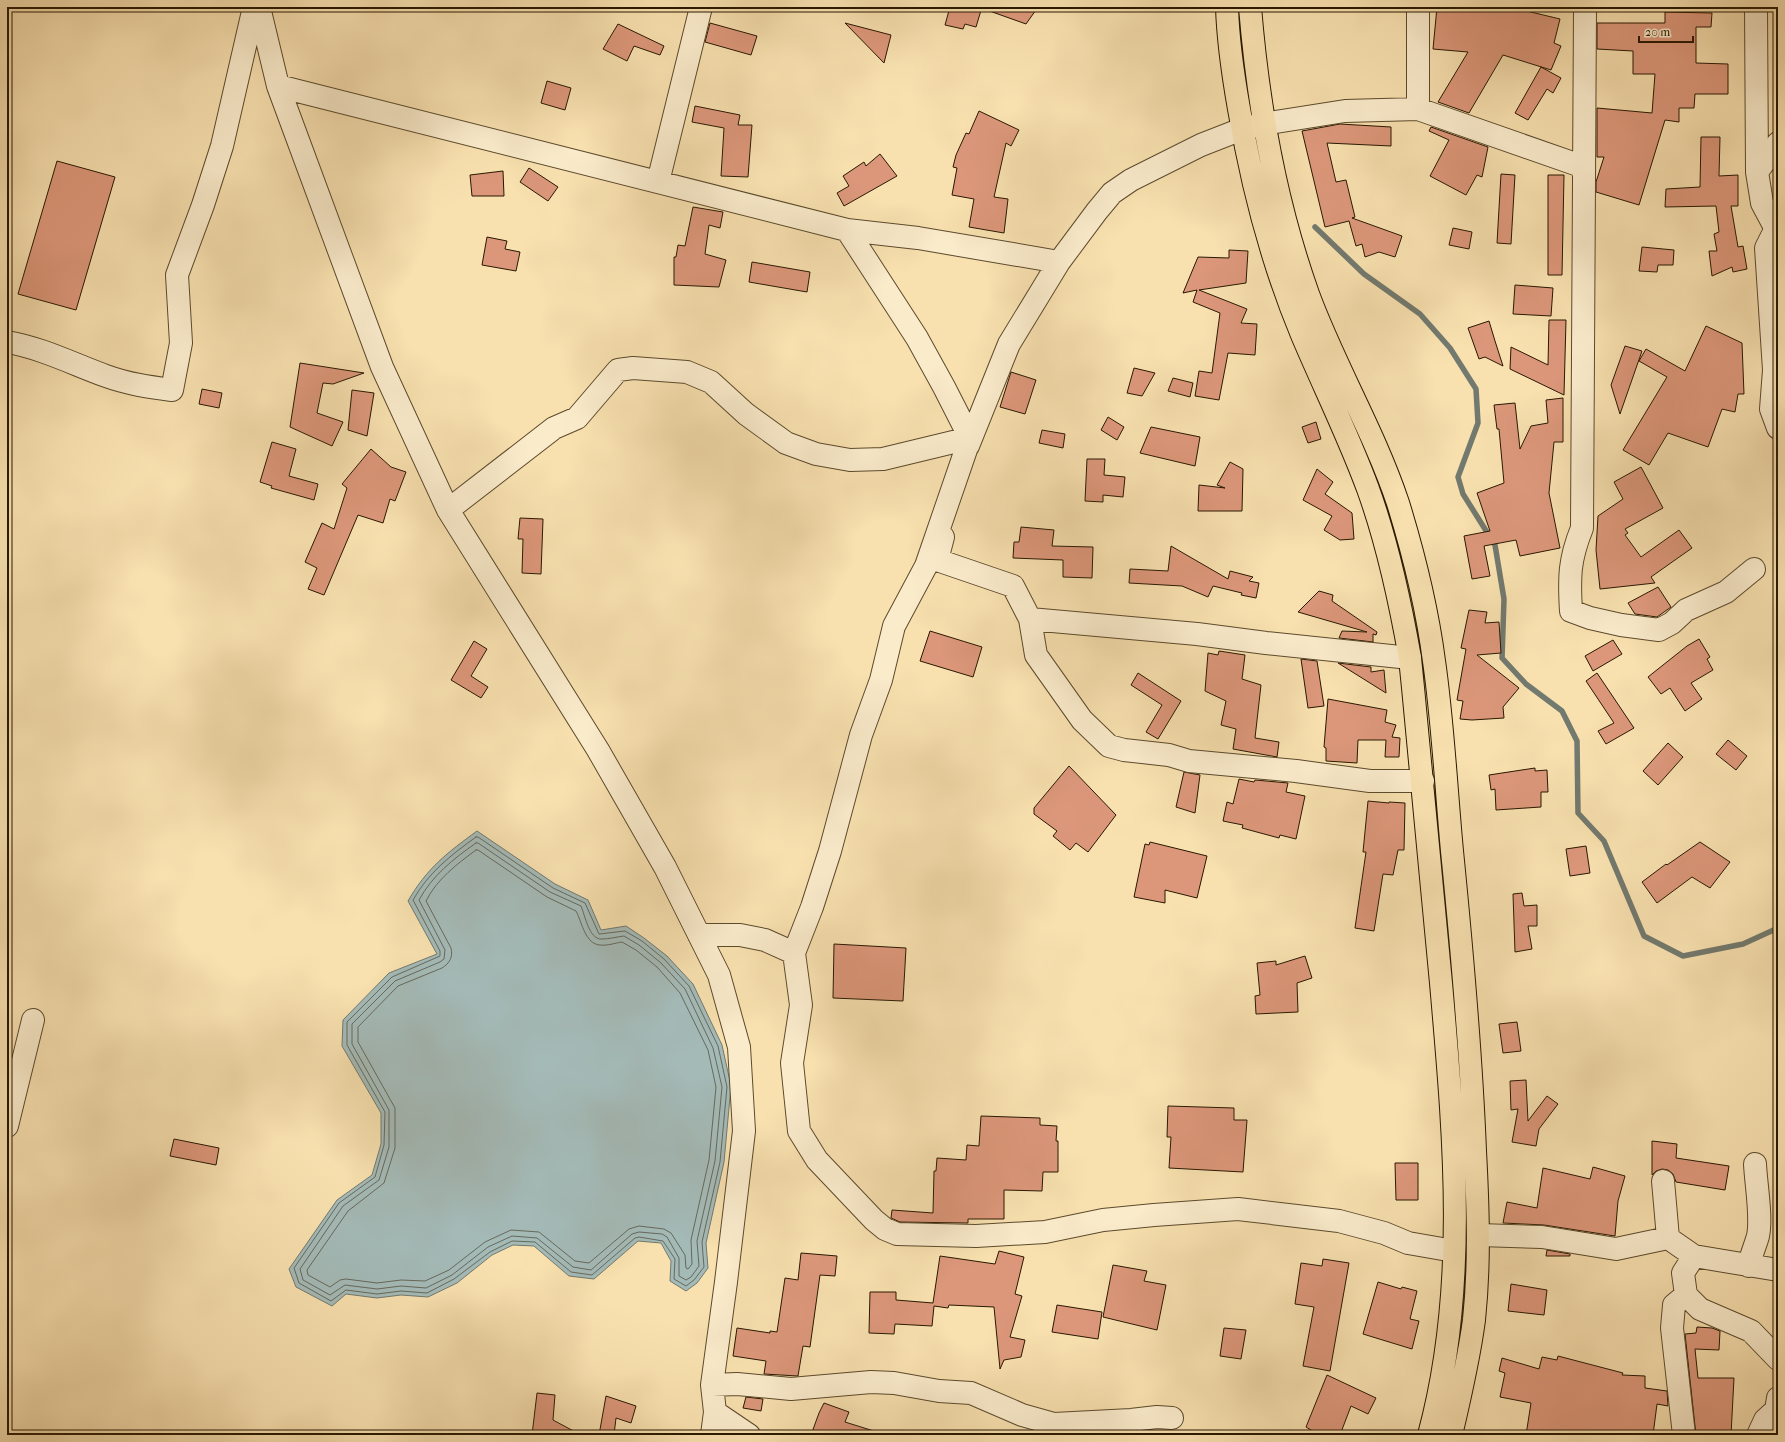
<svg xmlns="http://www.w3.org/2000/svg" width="1785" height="1442" viewBox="0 0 1785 1442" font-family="'IM FELL French Canon',serif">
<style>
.water{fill:#a4bab7;stroke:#72796e}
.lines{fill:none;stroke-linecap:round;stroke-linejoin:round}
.shore{stroke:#66695c;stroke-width:1}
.stream{stroke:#72796e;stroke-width:5.5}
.building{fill:#dc977a;stroke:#281801}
.minor-casing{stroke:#5c4a2c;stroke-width:24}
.major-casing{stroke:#281801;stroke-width:24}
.minor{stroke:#faebcb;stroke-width:22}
.major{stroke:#f8e0af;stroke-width:22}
</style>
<rect width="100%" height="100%" fill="#f8e0af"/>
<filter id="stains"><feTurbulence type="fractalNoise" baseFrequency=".005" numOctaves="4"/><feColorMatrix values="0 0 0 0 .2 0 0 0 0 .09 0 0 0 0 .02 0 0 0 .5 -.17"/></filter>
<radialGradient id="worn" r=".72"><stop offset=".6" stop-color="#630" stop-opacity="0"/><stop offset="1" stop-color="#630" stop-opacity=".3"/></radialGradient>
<!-- water -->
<path class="water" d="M 477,831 L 555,884 L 588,900 L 601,930 L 626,926 L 644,938 L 667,956 L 693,984 L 722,1045 L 731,1086 L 724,1162 L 706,1243 L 708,1268 L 697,1283 L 686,1291 L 670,1281 L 671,1261 L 661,1243 L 638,1241 L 594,1279 L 569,1276 L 534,1246 L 513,1245 L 492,1255 L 457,1283 L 428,1297 L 401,1295 L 377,1298 L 346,1294 L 332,1306 L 296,1287 L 289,1269 L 337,1200 L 372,1175 L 381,1144 L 381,1113 L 342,1046 L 343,1020 L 389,973 L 437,954 L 408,901 C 427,868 447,853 477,831 Z"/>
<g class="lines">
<!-- shore -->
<path class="shore" d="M 476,837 L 478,837 L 553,888 L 585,903 L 599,934 L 625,931 L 642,941 L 664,959 L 689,986 L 718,1046 L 727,1087 L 720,1162 L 702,1242 L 704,1267 L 694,1280 L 686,1286 L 674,1279 L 675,1259 L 663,1241 L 639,1237 L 635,1238 L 592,1275 L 571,1272 L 535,1242 L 512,1241 L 490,1252 L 454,1279 L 427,1293 L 401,1291 L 377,1294 L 346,1290 L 331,1301 L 299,1283 L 294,1268 L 339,1203 L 375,1177 L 384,1145 L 385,1112 L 347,1045 L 347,1022 L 392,977 L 440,956 L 440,951 L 413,900 C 428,873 451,855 476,837 Z
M 476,843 L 478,843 L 550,892 L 581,906 C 585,915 589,940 602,939 C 609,939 616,937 624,936 L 639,945 L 661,963 L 685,989 L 713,1048 L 722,1087 L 715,1161 L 697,1241 L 699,1266 L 691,1277 L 686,1280 L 679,1276 L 679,1258 L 667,1237 L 662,1234 L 639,1232 L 632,1234 L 591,1270 L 573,1267 L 537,1238 L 512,1236 L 488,1247 L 452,1275 L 426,1288 L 401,1286 L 377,1289 L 345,1285 L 330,1295 L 303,1280 L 300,1269 L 343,1206 L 379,1180 L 389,1147 L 389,1110 L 352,1044 L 352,1024 L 395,981 L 440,962 L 444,959 L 445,950 L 419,900 C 432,876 453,859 476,843 Z
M 476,850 L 478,850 L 547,897 L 576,911 C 582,922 585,944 600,945 C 607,946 615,943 622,942 L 636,950 L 657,967 L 680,993 L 708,1050 L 716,1087 L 709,1160 L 691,1240 L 692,1264 L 688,1269 L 686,1268 L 685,1255 L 671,1233 L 664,1229 L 639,1226 L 629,1229 L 589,1263 L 575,1261 L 539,1232 L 511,1230 L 485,1242 L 449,1270 L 425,1281 L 401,1280 L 377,1283 L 346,1279 L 340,1280 L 330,1287 L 308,1275 L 307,1270 L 348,1211 L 384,1183 L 395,1148 L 395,1108 L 358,1042 L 358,1027 L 398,986 L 442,968 C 450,963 453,957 451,948 L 426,901 C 437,879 457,864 476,850 Z"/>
<!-- stream -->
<path class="stream" d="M 1315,227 L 1364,274 L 1420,314 L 1450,348 L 1476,389 L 1478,423 L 1458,477 L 1463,494 L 1495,545 L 1504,599 L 1502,658 L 1526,684 L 1562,711 L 1577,741 L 1578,813 L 1604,841 L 1644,936 L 1683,956 L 1743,944 L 1778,928"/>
</g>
<!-- building -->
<path class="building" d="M 950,7 L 982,7 L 976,27 L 965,24 L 963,29 L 945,25 Z
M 984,7 L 1038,7 L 1026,24 L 984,9 Z
M 1437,7 L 1510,7 L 1560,19 L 1554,43 L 1561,46 L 1551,70 L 1503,55 L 1469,113 L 1438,102 L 1468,52 L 1433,49 Z
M 1665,12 L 1712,13 L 1711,27 L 1696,27 L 1696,63 L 1728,64 L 1728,94 L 1695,94 L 1694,108 L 1679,108 L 1679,122 L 1665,120 L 1639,205 L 1596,192 L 1596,182 L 1604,157 L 1597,157 L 1597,108 L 1652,113 L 1655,74 L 1633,74 L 1633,51 L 1597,49 L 1597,23 L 1665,23 Z
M 710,23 L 757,36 L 751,55 L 705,42 Z
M 845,23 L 891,35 L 884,63 Z
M 618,24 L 664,46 L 660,55 L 634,46 L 627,61 L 603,49 Z
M 1541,67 L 1561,78 L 1553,93 L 1547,89 L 1528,120 L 1515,113 Z
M 547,81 L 571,88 L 565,110 L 541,103 Z
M 695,106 L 740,115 L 738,125 L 752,125 L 748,177 L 721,176 L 724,128 L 692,122 Z
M 979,111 L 1019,130 L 1011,146 L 1006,143 L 994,197 L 1008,199 L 1004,233 L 969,227 L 974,199 L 952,195 L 957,168 L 953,167 L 956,155 L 966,133 L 969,134 Z
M 1340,124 L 1391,127 L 1391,146 L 1327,143 L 1336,182 L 1346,180 L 1355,217 L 1352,218 L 1402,236 L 1395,257 L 1379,252 L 1365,257 L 1362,244 L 1356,246 L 1349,221 L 1325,227 L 1302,131 Z
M 1431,127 L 1488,147 L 1482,177 L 1477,175 L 1466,195 L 1430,176 L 1449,140 L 1429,131 Z
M 1701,137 L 1720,137 L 1719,176 L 1738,175 L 1738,206 L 1731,206 L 1738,247 L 1743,246 L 1747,269 L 1733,272 L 1732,267 L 1712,276 L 1709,251 L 1717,251 L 1714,234 L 1719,232 L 1716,206 L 1665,207 L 1666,189 L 1700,187 Z
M 880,154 L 897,176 L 844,206 L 837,193 L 849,186 L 843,176 L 864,162 L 866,166 Z
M 57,161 L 115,177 L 76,310 L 18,294 Z
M 529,168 L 558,187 L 548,201 L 520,182 Z
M 503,171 L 504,196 L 472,196 L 470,175 Z
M 1501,174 L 1515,175 L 1511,244 L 1497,243 Z
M 1548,175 L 1564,175 L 1562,275 L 1548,275 Z
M 693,207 L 723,212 L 720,228 L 709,225 L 705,254 L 726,260 L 719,287 L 674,285 L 674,257 L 676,257 L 678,245 L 685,246 Z
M 1453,228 L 1472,232 L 1469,249 L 1449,245 Z
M 487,237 L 507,241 L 505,249 L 520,252 L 516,271 L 482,265 Z
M 1642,247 L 1674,250 L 1673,265 L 1658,265 L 1657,272 L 1639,271 Z
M 1229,250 L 1248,251 L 1246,283 L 1199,290 L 1247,309 L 1241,323 L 1257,324 L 1255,355 L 1228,353 L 1219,400 L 1195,396 L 1199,371 L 1212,373 L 1220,313 L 1193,302 L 1197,290 L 1183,293 L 1198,257 L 1229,258 Z
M 752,262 L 810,272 L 807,292 L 749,282 Z
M 1515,285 L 1553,288 L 1551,316 L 1513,314 Z
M 1549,320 L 1566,320 L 1564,395 L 1510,369 L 1511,347 L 1548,365 Z
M 1489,321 L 1495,341 L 1503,366 L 1485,357 L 1479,359 L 1468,328 Z
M 1706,326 L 1742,343 L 1744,394 L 1738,394 L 1735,412 L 1722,409 L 1708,447 L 1668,433 L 1649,465 L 1623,450 L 1667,377 L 1639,361 L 1646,349 L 1685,371 Z
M 1625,346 L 1642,351 L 1620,414 L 1611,385 Z
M 300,363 L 364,373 L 333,384 L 323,383 L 317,413 L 343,422 L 332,446 L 290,427 Z
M 1134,368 L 1155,373 L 1142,396 L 1127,393 Z
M 1011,372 L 1036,380 L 1025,414 L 1000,407 Z
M 1173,378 L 1193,383 L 1190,397 L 1168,391 Z
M 202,389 L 222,393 L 219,408 L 199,404 Z
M 352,390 L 374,393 L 367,436 L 348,430 Z
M 1563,398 L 1563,442 L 1554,442 L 1549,493 L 1560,548 L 1520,556 L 1516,540 L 1484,546 L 1490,576 L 1472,579 L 1464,536 L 1490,531 L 1477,493 L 1504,483 L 1499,429 L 1497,429 L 1494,405 L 1515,403 L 1520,449 L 1531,426 L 1548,423 L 1546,400 Z
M 1108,417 L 1124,427 L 1117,440 L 1101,430 Z
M 1316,422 L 1321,439 L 1308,443 L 1302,427 Z
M 1151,427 L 1200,437 L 1195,466 L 1140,453 Z
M 1042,430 L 1065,434 L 1063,448 L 1039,443 Z
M 272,442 L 296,449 L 289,476 L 318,484 L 314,500 L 271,488 L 272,486 L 260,482 Z
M 371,449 L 391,467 L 406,472 L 395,501 L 390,499 L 383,523 L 358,515 L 324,595 L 308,589 L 317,568 L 305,562 L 322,523 L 334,529 L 347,488 L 342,484 Z
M 1087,459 L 1105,459 L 1104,475 L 1125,477 L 1123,497 L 1103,495 L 1103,502 L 1085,501 Z
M 1230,462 L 1243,469 L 1242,511 L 1198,511 L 1199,485 L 1225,488 L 1217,485 Z
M 1641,467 L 1663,508 L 1625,529 L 1628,533 L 1625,535 L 1641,557 L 1679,530 L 1692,548 L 1651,577 L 1655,583 L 1600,589 L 1596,550 L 1598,516 L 1623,499 L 1614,482 Z
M 1317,469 L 1333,482 L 1325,494 L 1352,513 L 1354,539 L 1340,540 L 1324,530 L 1332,516 L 1303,500 Z
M 520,518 L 543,519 L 541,574 L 522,573 L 523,539 L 518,539 Z
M 1021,527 L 1054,530 L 1052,546 L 1093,547 L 1092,578 L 1063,577 L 1063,560 L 1013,558 L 1014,542 L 1019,542 Z
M 1171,546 L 1228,579 L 1230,571 L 1253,577 L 1249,581 L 1259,583 L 1256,598 L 1241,595 L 1242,593 L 1213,586 L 1208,597 L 1182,586 L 1129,583 L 1130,569 L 1168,571 Z
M 1658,587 L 1671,607 L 1657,617 L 1635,614 L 1628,603 Z
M 1319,591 L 1333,595 L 1332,601 L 1377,632 L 1376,635 L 1373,634 L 1373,642 L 1339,638 L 1342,631 L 1367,632 L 1298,612 Z
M 1469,610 L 1487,612 L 1485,623 L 1499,622 L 1501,653 L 1477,655 L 1519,688 L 1503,707 L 1504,718 L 1472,720 L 1460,719 L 1463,701 L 1457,700 L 1466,649 L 1461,648 Z
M 930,631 L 982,647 L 973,677 L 920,661 Z
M 1699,639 L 1710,657 L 1707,659 L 1713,670 L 1691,683 L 1702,699 L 1685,711 L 1670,688 L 1661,694 L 1648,677 L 1687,646 Z
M 1613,640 L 1622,654 L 1593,671 L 1585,656 Z
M 474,641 L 487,649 L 471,676 L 488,687 L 481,698 L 451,680 Z
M 1219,651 L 1245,655 L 1242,679 L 1261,685 L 1255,738 L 1279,742 L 1277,757 L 1233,749 L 1236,729 L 1221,725 L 1226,701 L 1205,691 L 1208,653 L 1218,655 Z
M 1301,659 L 1317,661 L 1324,706 L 1308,708 Z
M 1338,663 L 1371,667 L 1371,672 L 1384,670 L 1386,693 Z
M 1138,673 L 1181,701 L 1158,739 L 1146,732 L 1162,705 L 1131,685 Z
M 1597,673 L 1634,728 L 1606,744 L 1598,731 L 1614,723 L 1586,681 Z
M 1328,699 L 1387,710 L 1385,722 L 1396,725 L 1392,737 L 1400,738 L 1399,757 L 1385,757 L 1386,740 L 1358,740 L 1357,763 L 1326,761 L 1326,748 L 1324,747 Z
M 1728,740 L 1747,756 L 1736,770 L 1716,754 Z
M 1668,743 L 1683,757 L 1658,785 L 1643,771 Z
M 1069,766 L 1116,815 L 1088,852 L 1076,843 L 1070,850 L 1053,836 L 1057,831 L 1034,814 L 1034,808 Z
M 1535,768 L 1535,771 L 1547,770 L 1548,792 L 1541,792 L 1541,807 L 1496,810 L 1495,789 L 1491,790 L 1489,775 Z
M 1184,772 L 1200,775 L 1195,813 L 1176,807 Z
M 1239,779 L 1254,782 L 1255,780 L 1288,783 L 1286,792 L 1305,796 L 1296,839 L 1280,835 L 1279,838 L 1242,828 L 1243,825 L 1223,821 L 1227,802 L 1233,804 Z
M 1368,801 L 1389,803 L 1389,802 L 1405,803 L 1404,850 L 1398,850 L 1393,875 L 1383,874 L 1374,931 L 1355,928 L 1366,852 L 1363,852 Z
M 1150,842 L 1207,856 L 1197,898 L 1165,890 L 1165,903 L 1134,897 L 1145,844 L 1149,845 Z
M 1700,842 L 1730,862 L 1710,888 L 1692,877 L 1657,903 L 1642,882 L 1666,864 L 1667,865 Z
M 1586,846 L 1590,873 L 1570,876 L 1566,849 Z
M 1522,893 L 1524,906 L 1537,905 L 1537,926 L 1528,926 L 1532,949 L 1515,952 L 1513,894 Z
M 834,944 L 906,948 L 903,1001 L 833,998 Z
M 1305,956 L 1312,978 L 1297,983 L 1298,1012 L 1256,1014 L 1255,996 L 1260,995 L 1257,963 L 1276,961 L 1276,965 Z
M 1517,1022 L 1521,1051 L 1503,1053 L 1499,1024 Z
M 1526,1080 L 1528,1121 L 1547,1096 L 1558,1104 L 1539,1129 L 1536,1146 L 1512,1142 L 1518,1109 L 1511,1110 L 1510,1081 Z
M 1168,1106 L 1234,1108 L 1234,1120 L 1247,1120 L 1243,1172 L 1169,1168 L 1171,1137 L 1167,1137 Z
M 981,1116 L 1040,1118 L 1040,1125 L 1057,1126 L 1056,1141 L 1058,1141 L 1058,1172 L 1043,1172 L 1042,1191 L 1004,1190 L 1004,1219 L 968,1219 L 968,1223 L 900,1222 L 891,1218 L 892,1210 L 933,1213 L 934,1171 L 936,1171 L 937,1158 L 966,1160 L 967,1145 L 979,1146 Z
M 174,1139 L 219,1148 L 216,1165 L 170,1156 Z
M 1652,1141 L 1677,1144 L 1676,1158 L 1729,1166 L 1725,1190 L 1676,1182 L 1673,1174 L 1668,1170 L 1662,1169 L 1656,1171 L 1652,1175 Z
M 1395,1163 L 1418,1163 L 1418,1200 L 1396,1200 Z
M 1593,1167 L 1625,1176 L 1618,1201 L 1615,1236 L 1544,1225 L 1503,1223 L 1507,1202 L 1537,1208 L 1543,1168 L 1590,1179 Z
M 1547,1250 L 1570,1254 L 1570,1256 L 1546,1256 Z
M 999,1251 L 1024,1257 L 1015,1294 L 1022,1296 L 1010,1337 L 1025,1340 L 1021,1357 L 1004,1360 L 1000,1369 L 994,1307 L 949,1305 L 948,1308 L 934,1306 L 932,1326 L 895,1324 L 894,1334 L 869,1333 L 870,1292 L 896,1292 L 896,1300 L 933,1303 L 940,1256 L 995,1264 Z
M 801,1253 L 837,1256 L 835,1276 L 820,1275 L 810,1347 L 803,1346 L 798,1376 L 764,1374 L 766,1361 L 733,1356 L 737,1328 L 770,1333 L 770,1331 L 777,1332 L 785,1278 L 798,1280 Z
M 1323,1259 L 1349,1263 L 1330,1371 L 1303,1366 L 1314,1307 L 1295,1304 L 1301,1263 L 1322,1266 Z
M 1113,1265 L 1147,1271 L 1144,1281 L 1166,1285 L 1157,1330 L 1103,1317 Z
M 1378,1282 L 1401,1289 L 1402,1287 L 1417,1291 L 1410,1319 L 1419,1321 L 1412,1349 L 1363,1334 Z
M 1511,1284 L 1547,1290 L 1544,1315 L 1508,1311 Z
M 1057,1305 L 1102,1312 L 1098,1339 L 1052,1332 Z
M 1697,1327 L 1712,1328 L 1720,1331 L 1719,1350 L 1695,1349 L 1698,1378 L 1734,1378 L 1731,1435 L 1696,1435 L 1685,1334 L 1696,1333 Z
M 1224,1328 L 1246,1330 L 1241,1359 L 1220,1356 Z
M 1558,1356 L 1623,1373 L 1622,1375 L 1645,1376 L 1645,1388 L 1667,1391 L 1668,1406 L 1657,1404 L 1653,1435 L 1526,1435 L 1531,1403 L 1500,1397 L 1505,1373 L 1499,1371 L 1502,1358 L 1539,1369 L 1542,1357 L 1557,1360 Z
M 1327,1375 L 1376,1398 L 1368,1414 L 1351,1406 L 1340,1435 L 1319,1435 L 1306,1427 Z
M 537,1393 L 555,1395 L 553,1420 L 581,1435 L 532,1435 Z
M 606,1396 L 636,1406 L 631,1423 L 616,1418 L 614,1435 L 599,1435 Z
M 746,1397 L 763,1399 L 761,1411 L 743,1408 Z
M 824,1403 L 849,1412 L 845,1422 L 877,1432 L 877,1435 L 811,1435 L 819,1413 Z"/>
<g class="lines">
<defs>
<path id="minor" d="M 259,7 L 278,86 L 382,367 L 448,510 L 598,750 L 665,867 L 719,975 L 739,1047 L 744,1131 L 726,1282 L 712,1385 L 715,1412 L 712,1435
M 1585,7 L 1582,528 C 1569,560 1569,578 1571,611 L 1590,618 L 1621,625 L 1659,630 L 1672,623 L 1686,610 L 1726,592 L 1754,569
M 1756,7 L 1757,172 L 1762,203 L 1778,233
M 278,86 L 847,230 L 918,238 L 1059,262 L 1097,211 L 1112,193 L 1131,180 L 1201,145 L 1242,129 L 1263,124 L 1345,111 L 1418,109 L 1584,167
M 1418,109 L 1418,7
M 1757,172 L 1778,143
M 658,182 L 701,7
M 847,230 L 917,338 L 944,387 L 970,438 L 926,566 L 894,626 L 881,680 L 861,735 L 830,851 L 812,907 L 794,953 L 801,1005 L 792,1063 L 799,1131 L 817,1160 L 874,1220 L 885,1229 L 897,1234 L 976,1236 L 1045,1232 L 1103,1220 L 1154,1215 L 1238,1209 L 1339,1221 L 1384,1233 L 1408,1243 L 1454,1251
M 1775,230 L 1766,248 L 1774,370 L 1771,409 L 1778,428
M 7,342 C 42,348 73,364 106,376 C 128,384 149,387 172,390 L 181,343 L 177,275 L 203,205 L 222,146 L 254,7
M 968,446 L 1009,344 L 1059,262
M 448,510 L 554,428 L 577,418 L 618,370 L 633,368 L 687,372 L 711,382 L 746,414 L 786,443 L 816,454 L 850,460 L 883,459 L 970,438
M 943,537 L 937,560 L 1013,586 L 1030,619 L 1036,655 L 1082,720 L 1109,746 L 1124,750 L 1169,755 L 1189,761 L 1296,771 L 1370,781 L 1423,781
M 1030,619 L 1197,634 L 1266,643 L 1410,658
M 699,935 L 740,935 L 765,940 L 794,953
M 7,1126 L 33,1020
M 1663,1181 L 1668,1238
M 1479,1235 L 1542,1237 L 1616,1249 L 1668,1238 L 1694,1256 L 1778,1270
M 1694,1256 L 1683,1273 L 1686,1295 L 1700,1309 L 1751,1331 L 1778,1359
M 1749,1266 C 1751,1254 1755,1247 1758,1236 C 1762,1217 1756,1185 1755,1164
M 712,1385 L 737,1384 L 791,1389 L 871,1382 L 894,1383 L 939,1391 L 971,1393 L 1022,1415 L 1054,1424 L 1131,1420 L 1157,1417 L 1172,1418
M 715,1412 L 749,1435
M 1684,1435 L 1672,1328 L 1674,1305 L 1686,1295
M 1758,1435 L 1765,1420 L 1776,1410 L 1778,1398"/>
<path id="major" d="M 1227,7 C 1228,41 1233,75 1239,109 C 1252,186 1272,263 1302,335 C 1324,387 1349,437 1368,489 C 1388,544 1400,601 1410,658 C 1421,766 1431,874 1441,983 C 1454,1133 1469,1287 1429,1435
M 1250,7 C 1258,105 1275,201 1308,294 C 1334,365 1374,431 1398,503 C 1414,555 1427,607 1434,661 C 1443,723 1446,787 1452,851 C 1462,951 1471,1051 1475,1151 C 1478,1207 1480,1263 1474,1320 C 1469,1358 1460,1397 1451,1435"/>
</defs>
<!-- minor casing -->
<use href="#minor" class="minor-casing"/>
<!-- major casing -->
<use href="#major" class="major-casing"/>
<!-- minor -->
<use href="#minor" class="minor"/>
<!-- major -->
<use href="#major" class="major"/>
</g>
<!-- margin -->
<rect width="1785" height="1442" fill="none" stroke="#f8e0af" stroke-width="24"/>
<rect x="8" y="8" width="1769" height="1426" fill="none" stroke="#281801" stroke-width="2"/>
<rect x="12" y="12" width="1761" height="1418" fill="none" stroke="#281801"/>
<!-- scale -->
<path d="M1639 36v6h54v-6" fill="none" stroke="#281801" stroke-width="2"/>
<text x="1645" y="36" font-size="12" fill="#281801" stroke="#faebcb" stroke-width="3" paint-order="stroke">20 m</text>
<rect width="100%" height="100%" filter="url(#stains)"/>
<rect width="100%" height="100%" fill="url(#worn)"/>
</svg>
